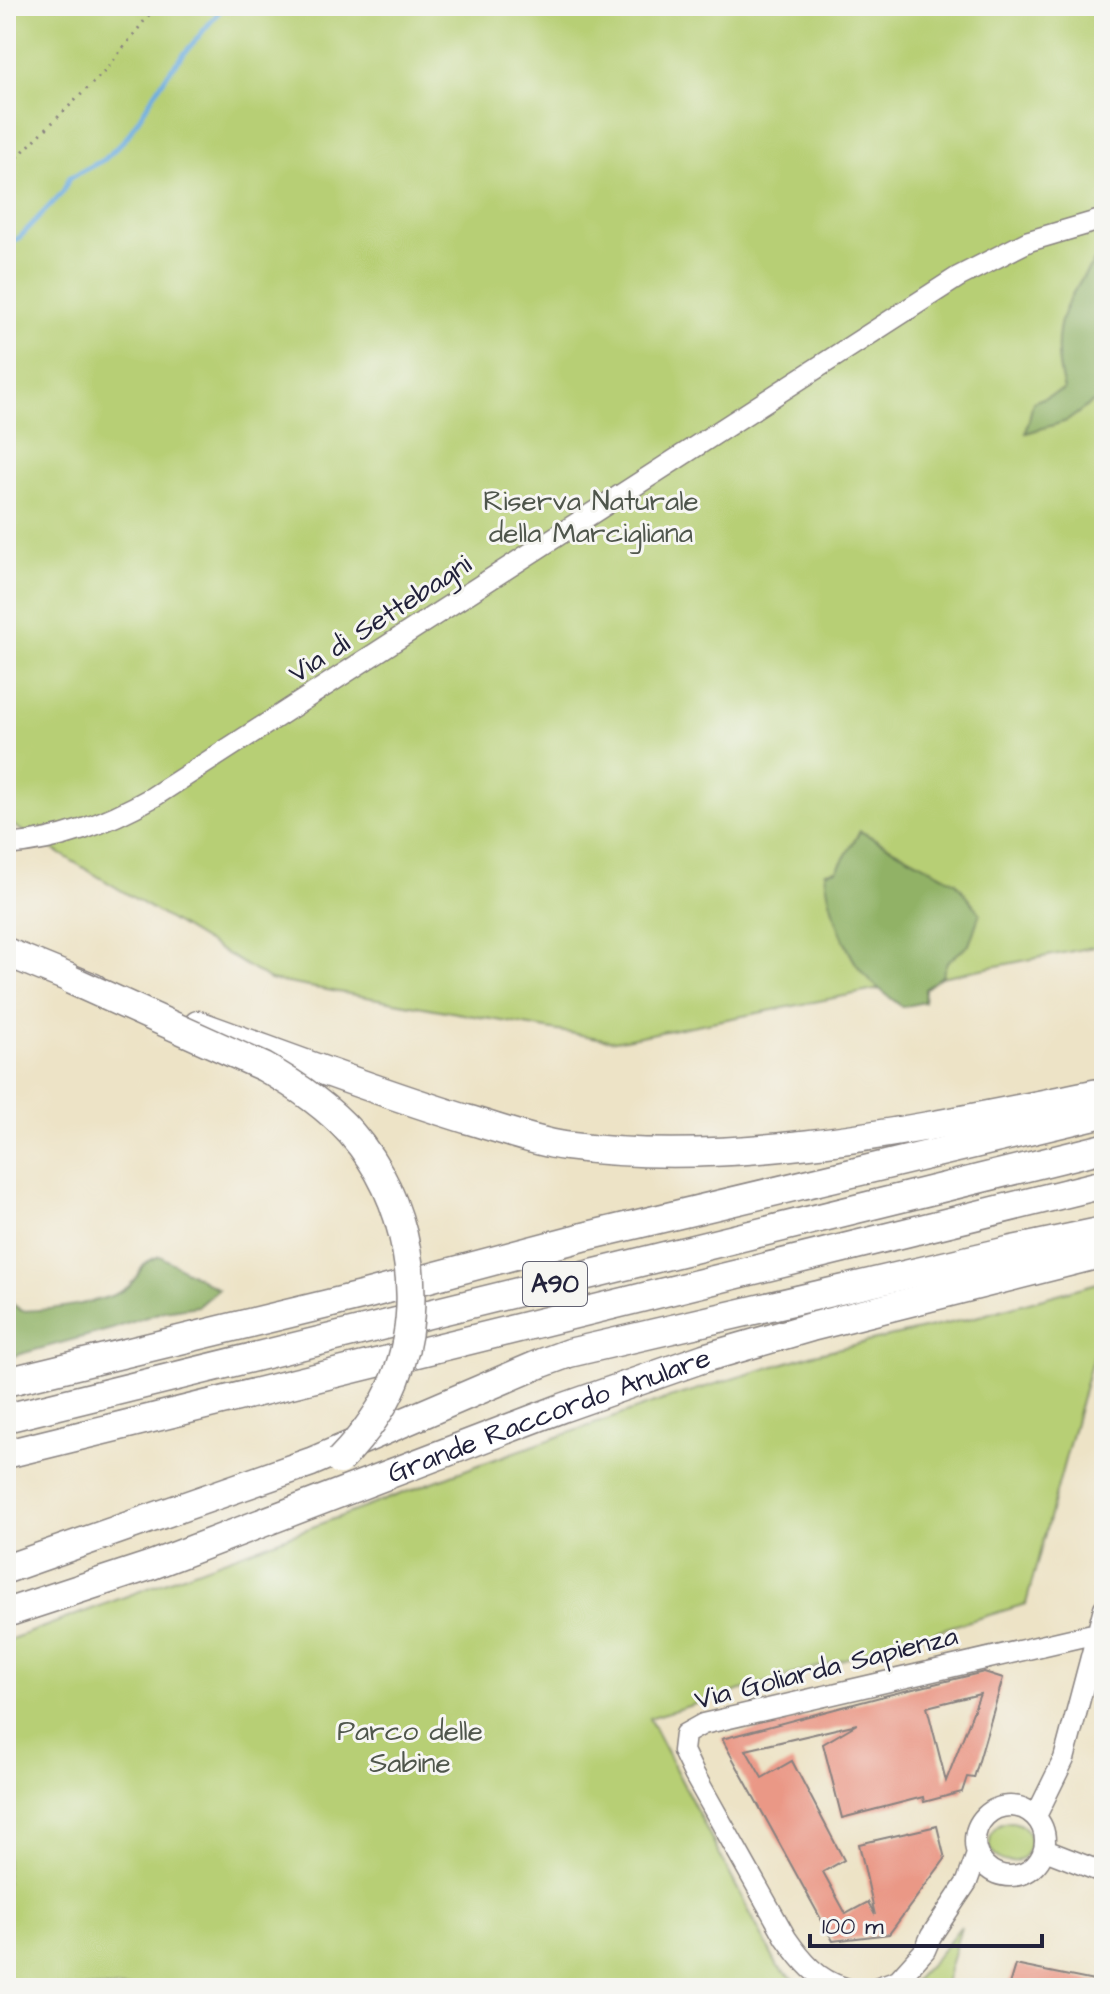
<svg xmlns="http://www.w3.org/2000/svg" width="1110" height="1994" viewBox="0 0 1110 1994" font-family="'Architects Daughter',sans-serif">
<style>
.green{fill:#b7cf74;stroke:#6c7858;stroke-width:2}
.forest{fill:#91b266;stroke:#5a6a50;stroke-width:2}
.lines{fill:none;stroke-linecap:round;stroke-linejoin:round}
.stream{stroke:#6eaee1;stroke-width:5}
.building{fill:#ea9886;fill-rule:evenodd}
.minor-casing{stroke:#888280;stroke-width:23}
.highway-casing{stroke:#888280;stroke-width:31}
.path{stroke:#888280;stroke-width:3;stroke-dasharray:2 6;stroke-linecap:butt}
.minor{stroke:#fff;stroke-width:20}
.highway{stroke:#fff;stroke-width:28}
.highway-bridge-casing{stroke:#888280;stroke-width:31;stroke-linecap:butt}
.highway-bridge{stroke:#fff;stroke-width:28}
.labels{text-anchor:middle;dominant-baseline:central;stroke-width:6;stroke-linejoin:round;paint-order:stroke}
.shield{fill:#f6f6f2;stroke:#626272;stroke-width:2}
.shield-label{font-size:26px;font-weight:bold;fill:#22223b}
.park-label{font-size:28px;fill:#4f564c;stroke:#f6f6f2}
.street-label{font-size:28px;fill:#22223b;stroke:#f6f6f2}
</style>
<rect width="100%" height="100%" fill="#f6f6f2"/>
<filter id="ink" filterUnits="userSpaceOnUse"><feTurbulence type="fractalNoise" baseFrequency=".0125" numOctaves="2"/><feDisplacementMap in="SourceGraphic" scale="16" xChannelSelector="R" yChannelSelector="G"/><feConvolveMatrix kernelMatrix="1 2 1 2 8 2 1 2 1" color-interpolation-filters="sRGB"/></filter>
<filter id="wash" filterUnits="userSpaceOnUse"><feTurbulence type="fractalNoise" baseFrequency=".006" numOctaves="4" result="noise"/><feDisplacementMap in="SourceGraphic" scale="32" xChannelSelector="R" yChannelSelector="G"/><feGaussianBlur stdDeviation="1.8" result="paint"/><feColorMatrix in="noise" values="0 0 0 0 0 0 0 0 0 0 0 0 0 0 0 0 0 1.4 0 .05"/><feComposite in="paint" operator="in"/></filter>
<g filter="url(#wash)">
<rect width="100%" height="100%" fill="#ede3c6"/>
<!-- green -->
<path class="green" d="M 6,6 L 1104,6 L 1104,945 L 615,1041 L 270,980 L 6,821 Z
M 1104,1281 L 1104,1315 L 1026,1604 L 649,1718 L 778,1967 L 806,1988 L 6,1988 L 6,1641 L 484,1463 L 660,1401 L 814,1354 L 972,1318 Z
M990 1842a20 20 0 1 1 40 0a20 20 0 1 1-40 0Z
M 961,1926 L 944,1988 L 907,1988 L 935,1959 Z"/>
<!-- forest -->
<path class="forest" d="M 1104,248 L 1104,403 L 1093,402 L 1067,421 L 1026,433 L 1033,402 L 1064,390 C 1047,324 1066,299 1104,248 Z
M 860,831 L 956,882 L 980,913 L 969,945 L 947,962 L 942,976 L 925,989 L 924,1002 L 902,1007 C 889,996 873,986 863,973 C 845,952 827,900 825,872 L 837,870 Z
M 160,1256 L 218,1289 L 198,1306 L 164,1311 L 112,1329 L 6,1358 L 6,1299 L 22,1311 C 47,1310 112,1303 130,1285 C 145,1269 135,1265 160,1256 Z"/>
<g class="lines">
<!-- stream -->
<path class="stream" d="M 6,246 L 20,237 L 63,192 L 69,178 L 105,159 L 127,137 L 168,73 L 224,6"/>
</g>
<g id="blocks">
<!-- building -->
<path class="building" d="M 984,1672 L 1003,1678 L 974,1778 L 967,1777 L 962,1792 L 924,1802 L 923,1797 L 842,1818 L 823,1744 L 857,1724 L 746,1750 L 762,1778 L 792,1761 L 844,1860 L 823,1872 L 846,1914 L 868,1902 L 875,1915 L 859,1844 L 937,1826 L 945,1859 L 889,1934 L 833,1941 L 722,1739 L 884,1696 ZM 980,1694 L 946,1781 L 927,1707 Z
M 1015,1965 L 1099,1982 L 1098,1988 L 1008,1988 Z"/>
</g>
</g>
<g filter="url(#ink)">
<use href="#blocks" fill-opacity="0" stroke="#888280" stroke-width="2"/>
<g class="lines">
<defs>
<path id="minor" d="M 6,845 C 60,841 105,824 153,797 L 958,277 L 1029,241 L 1104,219
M975 1841a35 35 0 1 1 70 0a35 35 0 1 1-70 0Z
M 1036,1816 L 1064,1759 L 1104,1608
M 1045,1850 L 1104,1873
M 845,1988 C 817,1980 802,1961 786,1938 L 694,1774 L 683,1751 L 685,1734 L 703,1724 L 1097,1633
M 876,1988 L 898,1980 L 925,1950 L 931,1936 L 967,1882 L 977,1854"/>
<g id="highway">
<path d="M 6,952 L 94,988"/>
<path d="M 198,1025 C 287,1057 375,1091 466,1119 C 498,1128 532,1141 565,1146 C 744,1170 929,1126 1104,1092"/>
<path d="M 6,1382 L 365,1295 L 583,1237 L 1104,1113"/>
<path d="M 6,1418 L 1104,1148"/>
<path d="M 6,1454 L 1104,1184"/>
<path d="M 6,1569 L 311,1462 L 542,1363 L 569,1353 L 1008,1251 L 1104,1231"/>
<path id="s1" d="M 6,1613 L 152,1565 L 562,1408 L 704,1358 L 811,1327 L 1104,1253"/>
</g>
</defs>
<!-- minor casing -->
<use href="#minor" class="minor-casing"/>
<!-- highway casing -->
<use href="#highway" class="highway-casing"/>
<!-- path -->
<path class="path" d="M 6,168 L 105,71 L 156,6"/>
<!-- minor -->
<use href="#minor" class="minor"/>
<!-- highway -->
<use href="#highway" class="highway"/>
<defs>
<path id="highway-bridge" d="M 71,980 L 264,1067 C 296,1085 326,1105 351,1133 C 408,1198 427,1300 395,1380 C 383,1410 363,1436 340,1460"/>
</defs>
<!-- highway-bridge casing -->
<use href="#highway-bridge" class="highway-bridge-casing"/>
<!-- highway-bridge -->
<use href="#highway-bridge" class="highway-bridge"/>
</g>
</g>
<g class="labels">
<!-- shield labels -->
<rect class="shield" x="523" y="1262" width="64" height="44" rx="6"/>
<g class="shield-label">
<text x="555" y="1284">A90</text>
</g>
<!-- park labels -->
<g class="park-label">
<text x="591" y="501">Riserva Naturale<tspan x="591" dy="32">della Marcigliana</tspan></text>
<text x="410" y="1731">Parco delle<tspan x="410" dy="32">Sabine</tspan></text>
</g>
<!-- street labels -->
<g class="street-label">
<text transform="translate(380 619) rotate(-33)">Via di Settebagni</text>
<text stroke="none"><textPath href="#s1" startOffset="578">Grande Raccordo Anulare</textPath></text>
<text transform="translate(826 1668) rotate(-14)">Via Goliarda Sapienza</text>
</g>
</g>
<!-- margin -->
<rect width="1110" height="1994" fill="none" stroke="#f6f6f2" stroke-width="32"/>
<!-- scale -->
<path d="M810 1934v12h232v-12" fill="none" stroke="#22223b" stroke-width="4"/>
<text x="822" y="1934" font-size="24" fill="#22223b" stroke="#f6f6f2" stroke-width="6" paint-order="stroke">100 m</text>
</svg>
